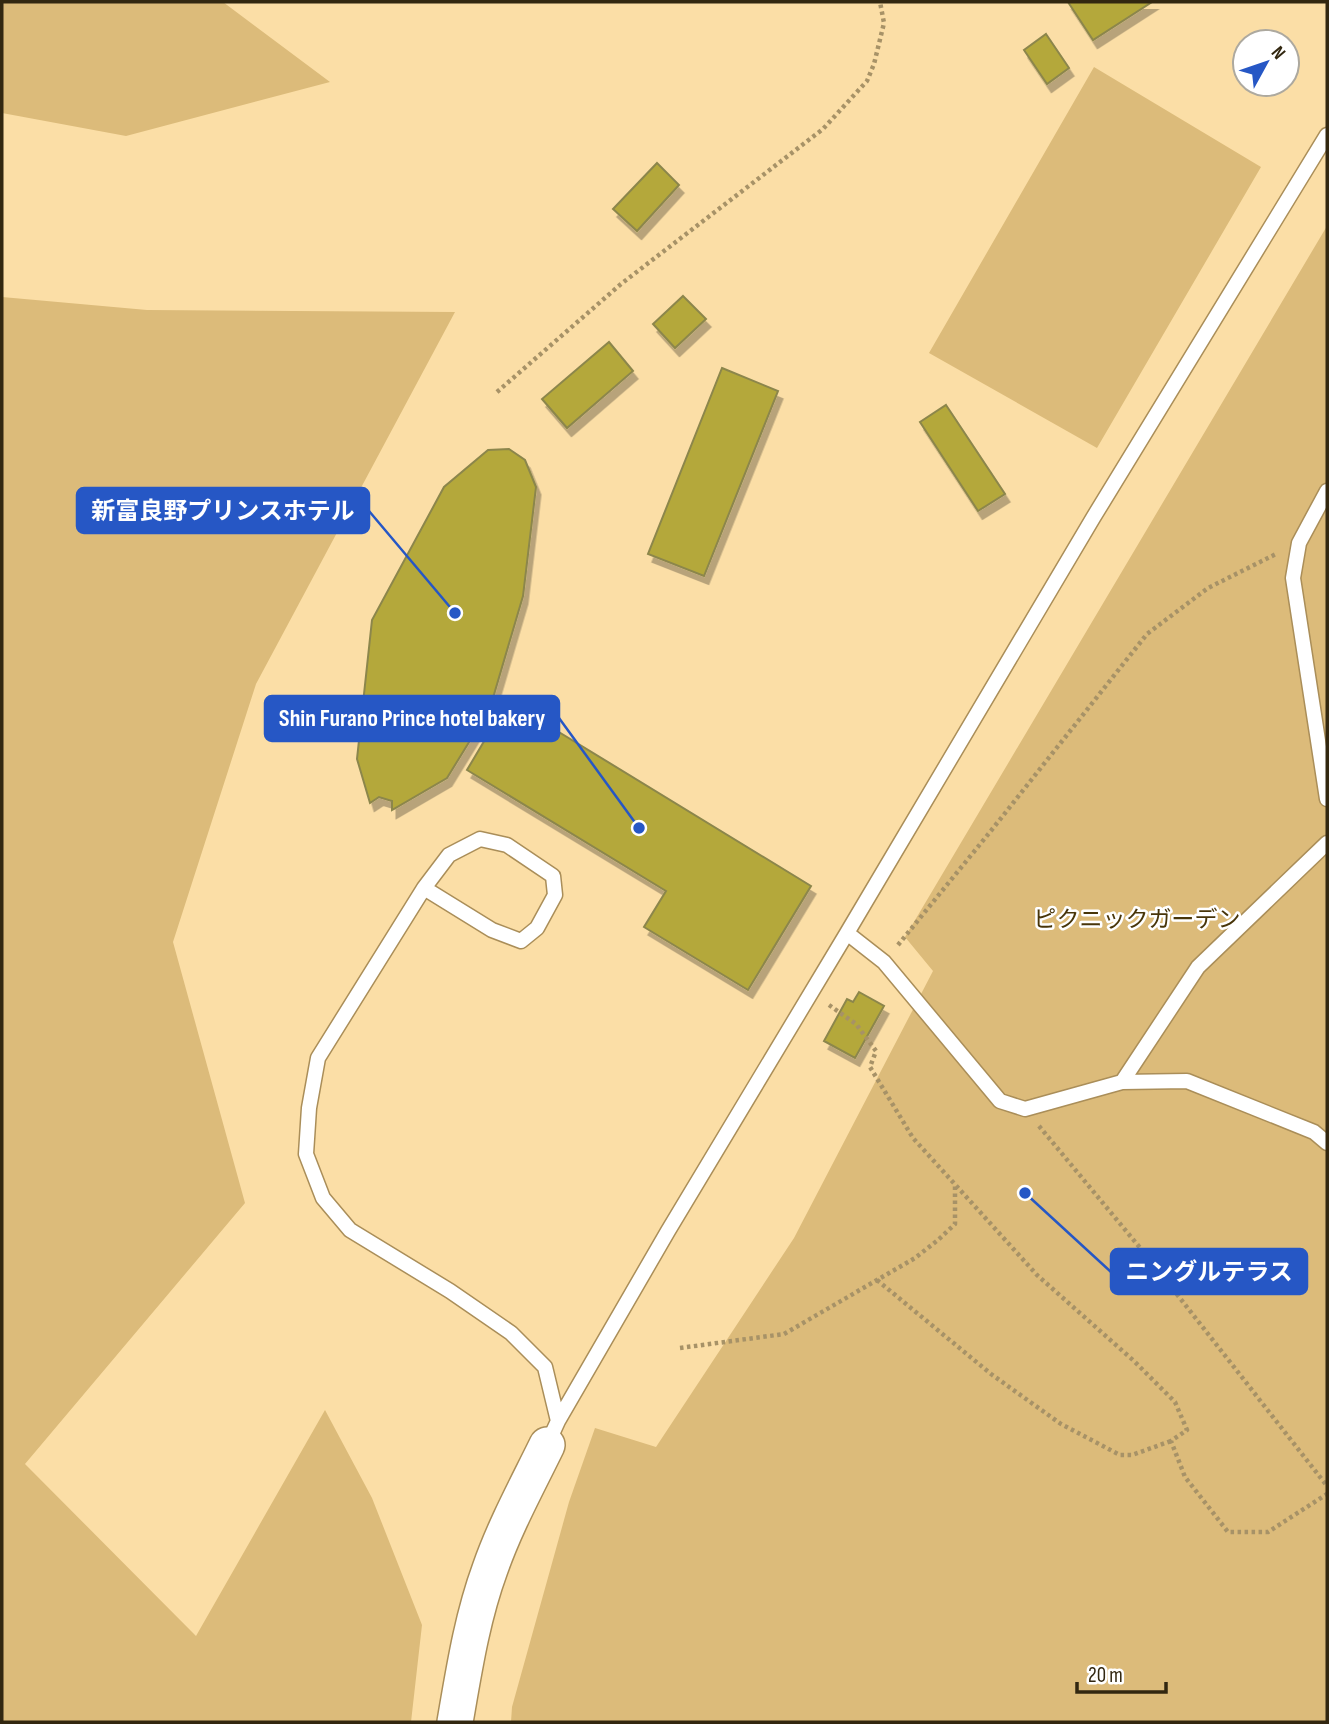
<svg xmlns="http://www.w3.org/2000/svg" width="1329" height="1724" viewBox="0 0 1329 1724" font-family="'Sofia Sans Condensed','Noto Sans JP',sans-serif">
<style>
.green{fill:#dcbb7a}
.building{fill:#b4a83a;stroke:#8c864c;stroke-width:2;filter:url(#shadow)}
.lines{fill:none;stroke-linecap:round;stroke-linejoin:round}
.service-casing{stroke:#aa8e59;stroke-width:17}
.tertiary-casing{stroke:#aa8e59;stroke-width:38}
.path{stroke:#a79267;stroke-width:4.5;stroke-dasharray:3.5 3.5;stroke-linecap:butt}
.service{stroke:#fff;stroke-width:14}
.tertiary{stroke:#fff;stroke-width:35}
.labels{text-anchor:middle;dominant-baseline:central;stroke-width:5;stroke-linejoin:round;paint-order:stroke}
.park-label{font-size:23px;fill:#483509;stroke:#fff}
.leader{fill:none;stroke:#2657c5;stroke-width:2.5}
.callout-dot{fill:#2657c5;stroke:#fff;stroke-width:2.5}
.callout{fill:#2657c5;stroke:#2657c5;stroke-width:2.5}
.callout-label{font-size:24px;text-anchor:middle;font-weight:bold;fill:#fff}
</style>
<defs>
<filter id="shadow"><feDropShadow dx="4.5" dy="8" stdDeviation="0" flood-color="#0004"/></filter>
</defs>
<rect width="100%" height="100%" fill="#fbdea6"/>
<!-- green -->
<path class="green" d="M 2,2 L 223,2 L 330,82 L 126,136 L 2,113 Z
M 1094,67 L 1261,167 L 1097,448 L 929,353 Z
M 1327,226 L 1327,1722 L 511,1722 L 512,1707 L 569,1502 L 595,1428 L 656,1447 L 794,1238 L 933,971 L 905,937 Z
M 2,297 L 147,310 L 455,312 L 256,684 L 173,942 L 245,1203 L 25,1464 L 196,1636 L 325,1410 L 372,1498 L 422,1625 L 411,1722 L 2,1722 Z"/>
<!-- building -->
<path class="building" d="M 1068,2 L 1152,2 L 1093,40 Z
M 1046,34 L 1069,68 L 1047,84 L 1024,50 Z
M 657,163 L 679,185 L 637,231 L 613,209 Z
M 683,296 L 706,319 L 675,348 L 653,324 Z
M 609,342 L 633,371 L 567,428 L 542,399 Z
M 722,368 L 778,391 L 704,576 L 648,554 Z
M 946,405 L 1005,494 L 978,511 L 920,422 Z
M 509,449 L 525,460 L 536,487 L 523,596 L 490,708 L 447,778 L 392,810 L 392,801 L 379,797 L 370,803 L 357,759 L 372,620 L 444,487 L 488,450 Z
M 508,701 L 811,886 L 748,990 L 644,927 L 666,891 L 467,770 Z
M 859,992 L 884,1006 L 855,1058 L 824,1041 L 847,999 L 853,1002 Z"/>
<g class="lines">
<defs>
<path id="service" d="M 1327,491 L 1299,543 L 1293,578 L 1327,799
M 424,888 L 492,930 L 521,941 L 537,928 L 555,895 L 553,876 L 507,845 L 480,839 L 449,855 L 424,888 L 318,1058 L 309,1108 L 306,1154 L 323,1198 L 350,1230 L 450,1291 L 511,1333 L 545,1367 L 558,1421
M 847,933 L 884,962 L 1000,1101 L 1025,1109 L 1122,1082 L 1187,1081 L 1314,1132 L 1327,1143
M 1122,1082 L 1198,967 L 1327,843
M 547,1445 L 558,1421 L 668,1231 L 847,933 L 1093,518 L 1327,135"/>
<path id="tertiary" d="M 455,1722 C 464,1670 472,1618 490,1569 C 505,1526 527,1486 547,1445"/>
</defs>
<!-- service casing -->
<use href="#service" class="service-casing"/>
<!-- tertiary casing -->
<use href="#tertiary" class="tertiary-casing"/>
<!-- path -->
<path class="path" d="M 497,392 L 621,284 L 823,129 L 867,81 L 874,64 L 884,23 L 880,2
M 898,945 L 990,832 L 1147,634 L 1208,588 L 1276,554
M 829,1005 L 856,1024 L 876,1051 L 870,1067 L 913,1138 L 1037,1275 L 1134,1361 L 1175,1402 L 1187,1430 L 1171,1441 L 1185,1477 L 1228,1532 L 1268,1532 L 1327,1494
M 1039,1126 L 1151,1261 L 1327,1486
M 877,1280 L 991,1374 L 1061,1424 L 1120,1455 L 1132,1455 L 1171,1441
M 680,1348 L 784,1334 L 915,1258 L 938,1240 L 955,1224 L 955,1186"/>
<!-- service -->
<use href="#service" class="service"/>
<!-- tertiary -->
<use href="#tertiary" class="tertiary"/>
</g>
<g class="labels">
<!-- park labels -->
<g class="park-label">
<text x="1137" y="920">ピクニックガーデン</text>
</g>
</g>
<!-- callouts -->
<path class="leader" d="M455 613L369 511M639 828L559 718M1025 1193L1111 1272"/>
<g class="callout-dot">
<circle cx="455" cy="613" r="7"/>
<circle cx="639" cy="828" r="7"/>
<circle cx="1025" cy="1193" r="7"/>
</g>
<g class="callout">
<rect x="77" y="488" width="292" height="45" rx="7"/>
<rect x="265" y="696" width="294" height="45" rx="7"/>
<rect x="1111" y="1249" width="196" height="45" rx="7"/>
</g>
<g class="callout-label">
<text x="223" y="519">新富良野プリンスホテル</text>
<text x="412" y="726">Shin Furano Prince hotel bakery</text>
<text x="1209" y="1280">ニングルテラス</text>
</g>
<!-- border -->
<rect width="1329" height="1724" fill="none" stroke="#322710" stroke-width="7"/>
<!-- north arrow -->
<g transform="translate(1266 63) rotate(50)"><circle r="33" fill="#ffffff" stroke="#ada99f" stroke-width="2"/>
<path d="M0-5L12 26L0 18L-12 26Z" fill="#2657c5"/>
<text y="-10" font-size="19" font-weight="bold" text-anchor="middle" fill="#322710">N</text>
</g>
<!-- scale -->
<path d="M1077 1682v10h89v-10" fill="none" stroke="#322710" stroke-width="3.5"/>
<text x="1088" y="1682" font-size="21" fill="#322710" stroke="#ffffff" stroke-width="5" paint-order="stroke">20 m</text>
</svg>
